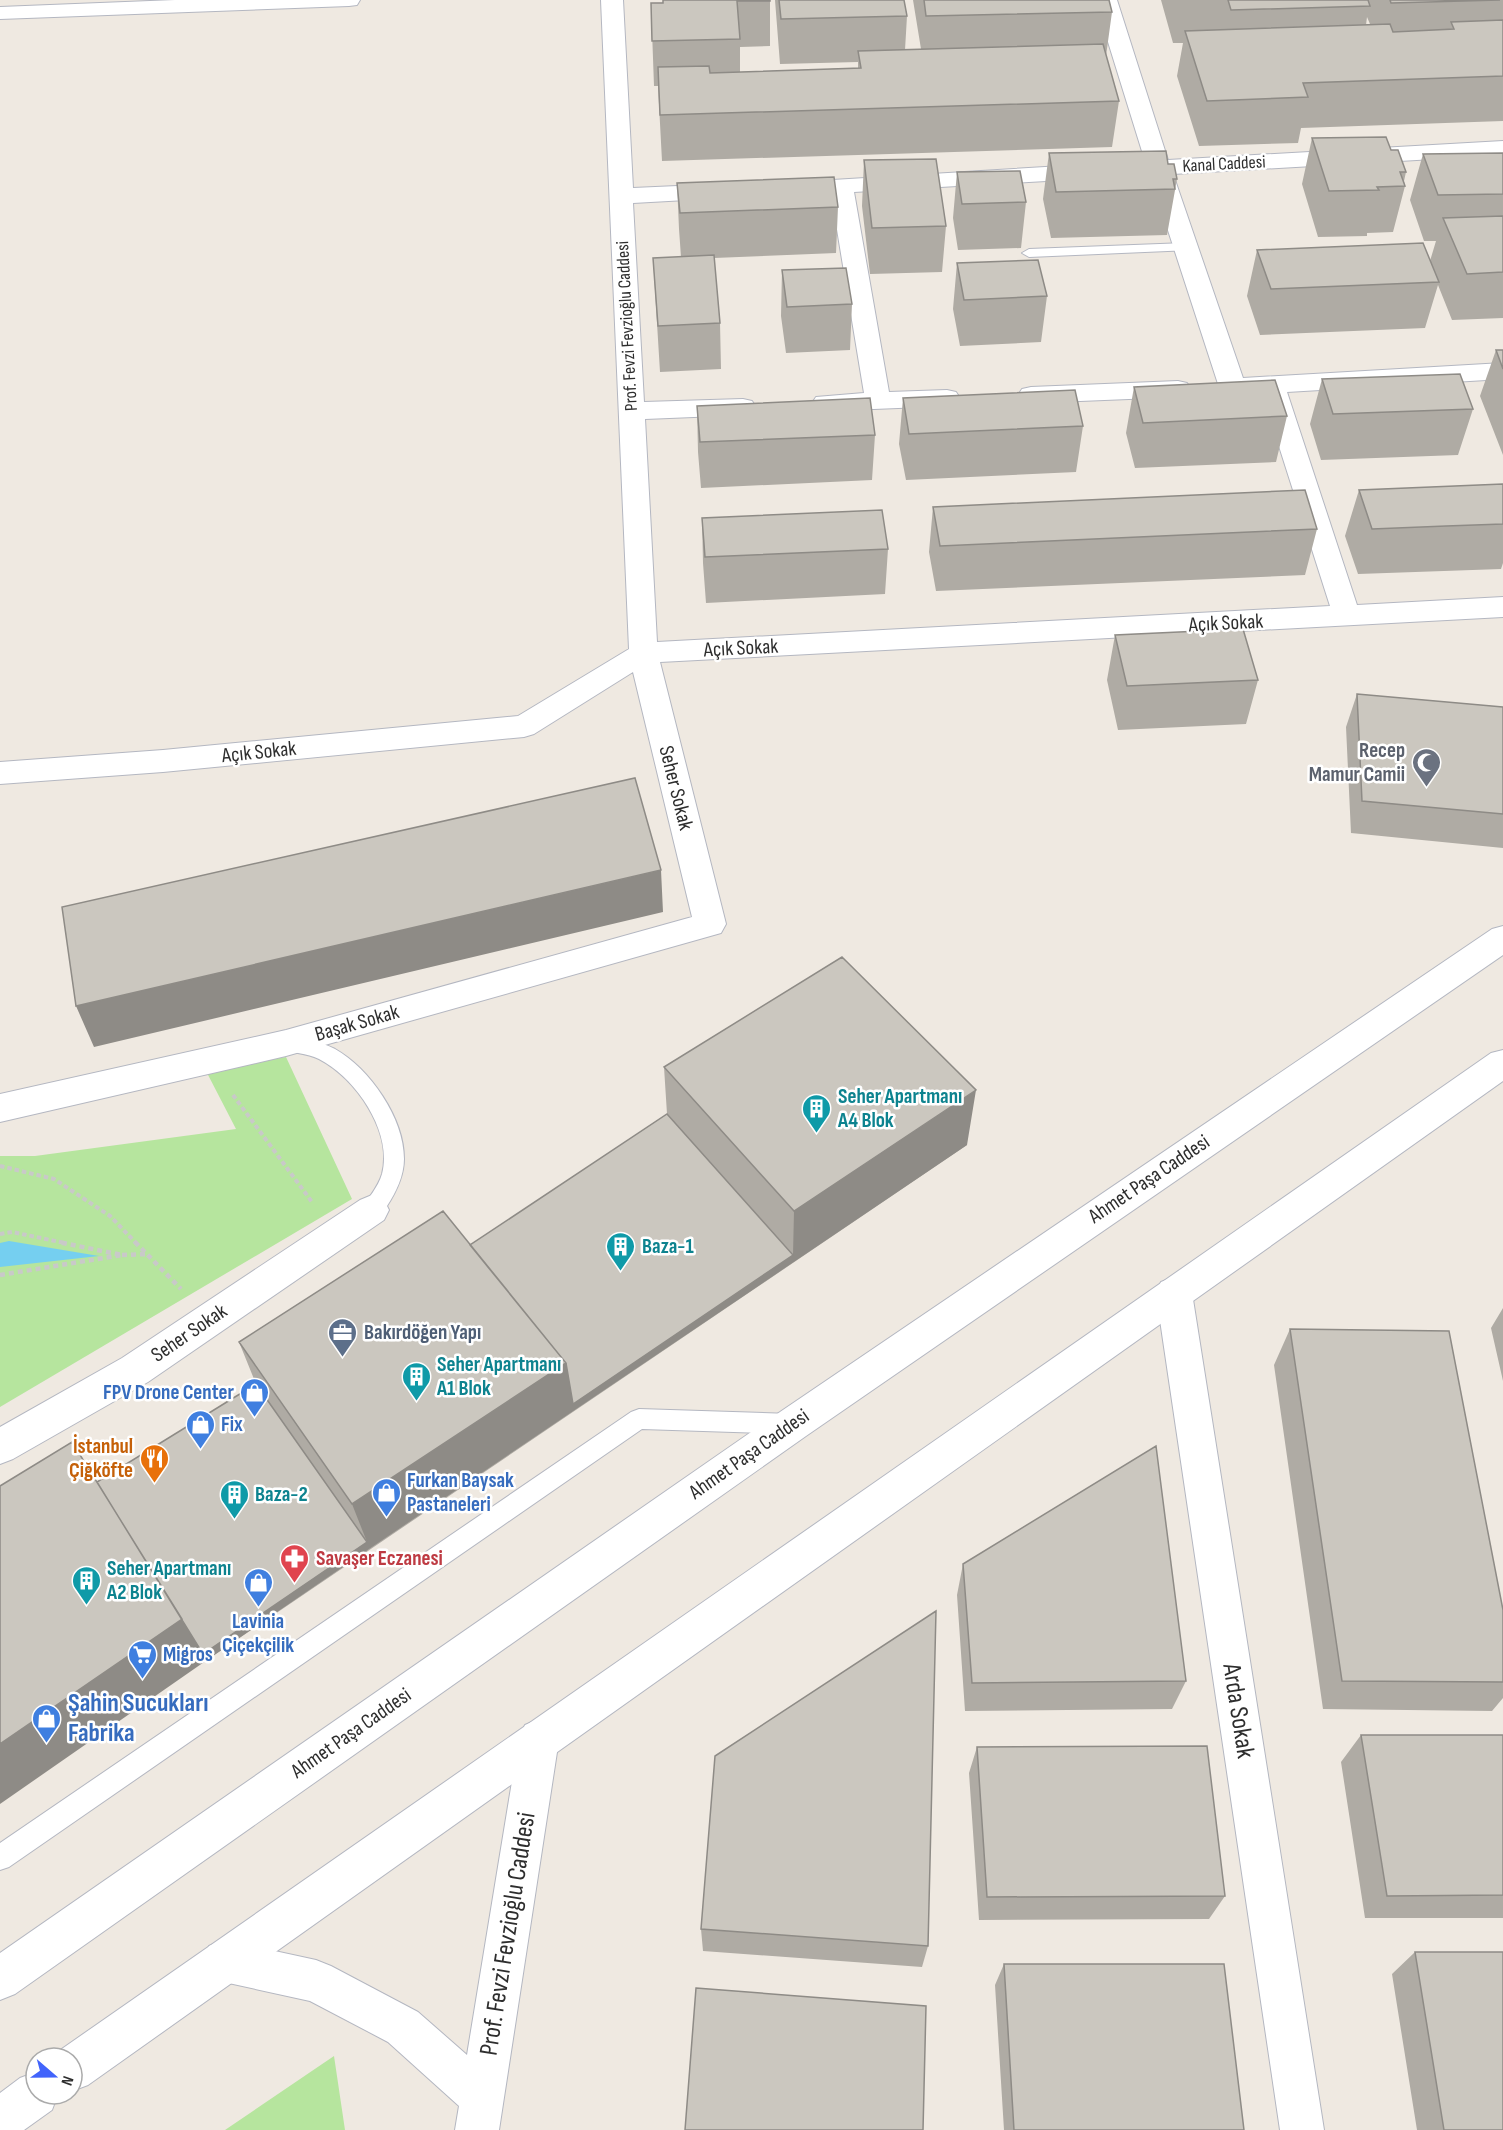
<svg xmlns="http://www.w3.org/2000/svg" width="1503" height="2130" viewBox="0 0 1503 2130" font-family="'Sofia Sans Condensed',sans-serif">
<style>
.green{fill:#b6e59e}
.water{fill:#75cff0}
.lines{fill:none;stroke-linecap:round;stroke-linejoin:round}
.lane-casing{stroke:#b4b7c1;stroke-width:2}
.street-casing{stroke:#b4b7c1;stroke-width:2}
.secondary-casing{stroke:#b4b7c1;stroke-width:2}
.path-far1{stroke:#c9c9c9;stroke-width:4;stroke-dasharray:4.5 3;stroke-linecap:butt}
.path{stroke:#c9c9c9;stroke-width:4.5;stroke-dasharray:5 4;stroke-linecap:butt}
.lane{fill:#fff;fill-rule:evenodd}
.street{fill:#fff;fill-rule:evenodd}
.secondary{fill:#fff;fill-rule:evenodd}
.wall{fill:#afaba4;fill-rule:evenodd}
.shaded-wall{fill:#8e8b86}
.building{fill:#cbc7bf;stroke:#8e8b86;stroke-width:1.5}
.labels{text-anchor:middle;dominant-baseline:central;stroke-width:5;stroke-linejoin:round;paint-order:stroke}
.far-street-label{font-size:18px;fill:#2e2e2e;stroke:#fff}
.street-label{font-size:21px;fill:#2e2e2e;stroke:#fff}
.worship-label{font-size:21px;font-weight:bold;fill:#5b616d;stroke:#fff;text-anchor:end}
.culture-label{font-size:21px;font-weight:bold;fill:#0d838f;stroke:#fff;text-anchor:start}
.service-label{font-size:21px;font-weight:bold;fill:#4e5e75;stroke:#fff;text-anchor:start}
.shop-label{font-size:21px;font-weight:bold;fill:#366cbe;stroke:#fff;text-anchor:start}
.food-label{font-size:21px;font-weight:bold;fill:#c56008;stroke:#fff;text-anchor:end}
.health-label{font-size:21px;font-weight:bold;fill:#be3a42;stroke:#fff;text-anchor:start}
.near-shop-label{font-size:26px;font-weight:bold;fill:#366cbe;stroke:#fff;text-anchor:start}
.near-street-label{font-size:26px;fill:#2e2e2e;stroke:#fff}
</style>
<rect width="100%" height="100%" fill="#efe9e1"/>
<!-- green -->
<path class="green" d="M 286,1057 L 352,1199 L 0,1407 L 0,1156 L 35,1156 L 236,1129 L 206,1071 Z
M 334,2056 L 345,2130 L 225,2130 Z"/>
<!-- water -->
<path class="water" d="M 9,1241 L 99,1256 L 0,1267 L 0,1243 Z"/>
<g class="lines">
<defs>
<path id="lane" d="M 1186,243 L 1193,247 L 1191,250 L 1029,257 L 1022,253 L 1029,249 Z
M 286,1035 C 302,1039 320,1041 335,1049 C 370,1069 404,1118 404,1159 C 404,1176 396,1192 387,1206 C 380,1215 376,1220 365,1216 L 362,1210 C 368,1197 378,1188 382,1174 C 393,1132 356,1078 319,1059 C 307,1053 292,1053 279,1049 L 276,1043 L 279,1037 Z
M 639,1409 L 791,1414 L 799,1417 L 802,1424 L 799,1431 L 791,1434 L 642,1429 L 9,1867 L 0,1870 L 0,1843 L 631,1412 Z"/>
<path id="street" d="M 175,0 L 360,0 L 357,5 L 349,6 L 0,19 L 0,7 Z
M 601,0 L 623,0 L 633,188 L 722,184 L 730,186 L 734,191 L 730,196 L 722,198 L 633,203 L 644,402 L 743,399 L 752,401 L 756,407 L 752,413 L 743,415 L 645,419 L 657,642 L 1330,606 L 1262,393 L 1232,395 L 1223,393 L 1219,387 L 1150,175 L 854,192 L 889,392 L 947,390 L 956,392 L 960,398 L 956,404 L 947,406 L 825,411 L 816,409 L 812,403 L 816,397 L 864,393 L 831,193 L 791,195 L 783,193 L 779,188 L 783,183 L 1145,161 L 1095,0 L 1117,0 L 1168,160 L 1503,141 L 1503,155 L 1173,174 L 1243,378 L 1503,363 L 1503,379 L 1287,392 L 1357,605 L 1503,597 L 1503,617 L 660,662 L 726,924 L 721,933 L 286,1056 L 0,1122 L 0,1094 L 286,1030 L 692,917 L 633,672 L 534,734 L 524,737 L 163,772 L 0,784 L 0,762 L 163,750 L 518,716 L 629,649 Z
M 1178,381 L 1187,383 L 1191,389 L 1187,395 L 1178,397 L 1031,403 L 1022,401 L 1018,395 L 1022,389 L 1031,387 Z
M 372,1195 L 384,1200 L 389,1210 L 384,1220 L 148,1382 L 13,1459 L 0,1464 L 0,1427 L 122,1358 L 360,1200 Z
M 1174,1277 L 1187,1282 L 1192,1293 L 1324,2130 L 1280,2130 L 1156,1293 L 1161,1282 Z
M 539,1719 L 553,1725 L 559,1739 L 499,2130 L 455,2130 L 459,2106 L 388,2042 L 310,2001 L 224,1982 L 209,1976 L 203,1961 L 209,1946 L 224,1940 L 316,1960 L 331,1966 L 418,2012 L 467,2055 L 519,1739 L 525,1725 Z"/>
<path id="secondary" d="M 1503,926 L 1503,955 L 806,1436 L 15,1994 L 0,2000 L 0,1953 L 780,1412 L 1492,929 Z
M 1503,1050 L 1503,1081 L 88,2085 L 72,2091 L 72,2058 L 55,2058 L 56,2053 L 1491,1053 Z
M 36,2072 L 36,2094 L 58,2094 L 52,2110 L 24,2130 L 0,2130 L 0,2093 L 20,2078 Z"/>
</defs>
<!-- lane casing -->
<use href="#lane" class="lane-casing"/>
<!-- street casing -->
<use href="#street" class="street-casing"/>
<!-- secondary casing -->
<use href="#secondary" class="secondary-casing"/>
<!-- path-far1 -->
<path class="path-far1" d="M 233,1095 L 312,1202
M 0,1166 L 54,1179 L 110,1216 L 136,1243
M 0,1234 L 12,1232 L 65,1243"/>
<!-- path -->
<path class="path" d="M 135,1242 L 181,1289
M 122,1255 L 149,1254
M 0,1275 L 122,1255 L 58,1242"/>
<!-- lane -->
<use href="#lane" class="lane"/>
<!-- street -->
<use href="#street" class="street"/>
<!-- secondary -->
<use href="#secondary" class="secondary"/>
</g>
<!-- wall -->
<path class="wall" d="M 770,0 L 770,46 L 740,47 L 740,72 L 858,68 L 858,62 L 780,64 L 775,0 L 904,0 L 907,16 L 905,50 L 921,49 L 913,0 L 1109,0 L 1112,12 L 1106,56 L 1119,101 L 1112,147 L 662,161 L 658,86 L 654,86 L 651,3 Z
M 1161,0 L 1503,0 L 1503,121 L 1301,128 L 1298,143 L 1199,146 L 1177,76 L 1183,43 L 1173,43 ZM 1367,17 L 1370,24 L 1366,25 Z
M 1312,138 L 1391,150 L 1406,172 L 1404,181 L 1405,186 L 1393,232 L 1367,233 L 1367,236 L 1318,237 L 1302,184 Z
M 1049,153 L 1168,164 L 1177,179 L 1167,235 L 1051,238 L 1043,199 Z
M 1503,153 L 1503,318 L 1452,320 L 1438,285 L 1425,328 L 1260,335 L 1247,296 L 1257,250 L 1430,261 L 1436,241 L 1424,241 L 1410,200 L 1423,154 Z
M 864,160 L 946,226 L 942,272 L 870,274 L 862,206 Z
M 957,172 L 1026,202 L 1021,248 L 958,250 L 953,218 Z
M 677,183 L 838,207 L 836,253 L 714,258 L 720,323 L 721,369 L 660,372 L 653,258 L 681,257 L 679,229 Z
M 957,263 L 1047,296 L 1041,342 L 960,346 L 953,309 Z
M 782,270 L 852,304 L 850,350 L 786,353 L 781,316 Z
M 1496,350 L 1503,350 L 1503,455 L 1480,396 Z
M 1322,379 L 1473,409 L 1458,455 L 1321,460 L 1310,424 Z
M 1134,387 L 1287,416 L 1276,462 L 1135,468 L 1126,433 Z
M 903,398 L 1083,426 L 1076,472 L 906,480 L 899,444 Z
M 697,406 L 875,435 L 872,480 L 701,488 L 698,452 Z
M 1503,484 L 1503,563 L 1501,569 L 1358,574 L 1345,536 L 1359,490 Z
M 933,507 L 1317,529 L 1305,575 L 936,591 L 929,552 Z
M 702,518 L 888,549 L 885,594 L 706,603 L 703,563 Z
M 1115,635 L 1258,680 L 1246,724 L 1118,730 L 1107,680 Z
M 1357,694 L 1503,707 L 1503,848 L 1351,833 L 1346,727 Z
M 664,1067 L 967,1145 L 207,1660 L 97,1482 L 256,1384 L 239,1342 L 470,1245 L 667,1114 Z
M 1503,1308 L 1503,1381 L 1491,1328 Z
M 1290,1329 L 1503,1610 L 1503,1698 L 1492,1711 L 1323,1709 L 1274,1365 Z
M 963,1564 L 1186,1681 L 1172,1709 L 965,1711 L 957,1595 Z
M 1361,1735 L 1503,1735 L 1503,1918 L 1365,1918 L 1341,1762 Z
M 977,1747 L 1225,1896 L 1209,1919 L 979,1920 L 969,1773 Z
M 701,1929 L 928,1946 L 922,1967 L 703,1951 Z
M 1415,1952 L 1503,2130 L 1417,2130 L 1392,1974 Z
M 1004,1964 L 1244,2130 L 1004,2130 L 995,1985 Z"/>
<!-- shaded-wall -->
<path class="shaded-wall" d="M 661,870 L 663,912 L 94,1047 L 76,1006 Z
M 976,1090 L 967,1145 L 369,1549 L 207,1660 L 0,1804 L 0,1744 L 182,1619 L 367,1542 L 352,1504 L 566,1363 L 793,1255 L 794,1211 Z"/>
<!-- building -->
<path class="building" d="M 663,0 L 770,0 L 770,1 L 737,1 L 740,39 L 652,41 L 651,3 L 663,3 Z
M 779,0 L 904,0 L 907,16 L 781,19 Z
M 924,0 L 1109,0 L 1112,12 L 926,16 Z
M 1228,0 L 1368,0 L 1370,6 L 1231,10 Z
M 1390,0 L 1500,0 L 1391,3 Z
M 1503,20 L 1503,76 L 1303,83 L 1308,97 L 1207,101 L 1185,31 L 1390,24 L 1393,32 L 1454,29 L 1451,22 Z
M 1103,44 L 1119,101 L 660,115 L 658,67 L 709,66 L 710,73 L 861,68 L 858,51 Z
M 1386,137 L 1391,150 L 1398,150 L 1406,172 L 1400,172 L 1405,186 L 1377,187 L 1379,190 L 1329,191 L 1312,138 Z
M 1166,151 L 1168,164 L 1174,164 L 1177,179 L 1173,179 L 1175,189 L 1056,192 L 1049,153 Z
M 1503,153 L 1503,194 L 1438,195 L 1423,154 Z
M 936,159 L 946,226 L 872,228 L 864,160 Z
M 1020,171 L 1026,202 L 962,204 L 957,172 Z
M 834,177 L 838,207 L 680,213 L 677,183 Z
M 1503,216 L 1503,272 L 1467,274 L 1443,218 Z
M 1423,243 L 1439,282 L 1271,289 L 1257,250 Z
M 714,255 L 720,323 L 658,326 L 653,258 Z
M 1038,260 L 1047,296 L 964,300 L 957,263 Z
M 846,268 L 852,304 L 787,307 L 782,270 Z
M 1496,350 L 1503,350 L 1503,369 Z
M 1460,374 L 1473,409 L 1333,414 L 1322,379 Z
M 1275,380 L 1287,416 L 1143,423 L 1134,387 Z
M 1075,390 L 1083,426 L 909,434 L 903,398 Z
M 870,398 L 875,435 L 700,442 L 697,406 Z
M 1503,484 L 1503,524 L 1446,526 L 1372,529 L 1359,490 Z
M 1305,490 L 1317,529 L 940,546 L 933,507 Z
M 882,510 L 888,549 L 705,557 L 702,518 Z
M 1243,629 L 1258,680 L 1127,686 L 1115,635 Z
M 1357,694 L 1503,707 L 1503,814 L 1362,801 Z
M 635,778 L 661,870 L 76,1006 L 62,907 Z
M 842,957 L 976,1090 L 794,1211 L 664,1067 Z
M 667,1114 L 793,1255 L 573,1404 L 566,1363 L 470,1245 Z
M 443,1211 L 566,1363 L 352,1504 L 239,1342 Z
M 1290,1329 L 1449,1331 L 1503,1610 L 1503,1682 L 1342,1681 Z
M 256,1384 L 367,1542 L 203,1654 L 97,1482 Z
M 72,1442 L 182,1619 L 0,1744 L 0,1486 Z
M 1156,1446 L 1186,1681 L 972,1683 L 963,1564 Z
M 936,1611 L 928,1946 L 701,1929 L 715,1756 Z
M 1361,1735 L 1503,1735 L 1503,1895 L 1387,1896 Z
M 1207,1746 L 1225,1896 L 987,1897 L 977,1747 Z
M 1415,1952 L 1503,1952 L 1503,2130 L 1444,2130 Z
M 1004,1964 L 1224,1964 L 1244,2130 L 1014,2130 Z
M 696,1988 L 926,2006 L 923,2130 L 685,2130 Z"/>
<!-- icons -->
<defs>
<symbol id="mosque-pin" viewBox="-11 -11 22 30"><path d="M0 17L-7.5 6A9.5 9.5 0 1 1 7.5 6Z" fill="#6b7280" stroke="#fff"/><path d="M3.5-4.9A6 6 0 1 0 3.5 4.9A5 5 0 1 1 3.5-4.9Z" fill="#fff"/></symbol>
<symbol id="building-pin" viewBox="-11 -11 22 30"><path d="M0 17L-7.5 6A9.5 9.5 0 1 1 7.5 6Z" fill="#0f9aa8" stroke="#fff"/><path d="M-4-6H4V6H1V3H-1V6H-4ZM-2.5-4.3h1.7v1.8h-1.7ZM.8-4.3h1.7v1.8H.8ZM-2.5-1h1.7V.8h-1.7ZM.8-1h1.7V.8H.8Z" fill="#fff"/></symbol>
<symbol id="office-pin" viewBox="-11 -11 22 30"><path d="M0 17L-7.5 6A9.5 9.5 0 1 1 7.5 6Z" fill="#5c6f8a" stroke="#fff"/><path d="M-6-3h4V-5.5h4V-3h4V5H-6ZM-1-4.5V-3h2v-1.5ZM-6 0V1H6V0Z" fill="#fff"/></symbol>
<symbol id="shop-pin" viewBox="-11 -11 22 30"><path d="M0 17L-7.5 6A9.5 9.5 0 1 1 7.5 6Z" fill="#3f7fe0" stroke="#fff"/><path d="M-5-2.5h2.3a2.7 3.5 0 0 1 5.4 0H5L5.5 6h-11ZM-1.5-2.5h3a1.5 2.3 0 0 0-3 0Z" fill="#fff"/></symbol>
<symbol id="restaurant-pin" viewBox="-11 -11 22 30"><path d="M0 17L-7.5 6A9.5 9.5 0 1 1 7.5 6Z" fill="#e8710a" stroke="#fff"/><path d="M-5-6h1v4h1v-4h1v4h1v-4h1v5L-1.5 .5V6h-2V.5L-5-1ZM5-6V6H3V1.5H1.5Q1.5-4 5-6Z" fill="#fff"/></symbol>
<symbol id="pharmacy-pin" viewBox="-11 -11 22 30"><path d="M0 17L-7.5 6A9.5 9.5 0 1 1 7.5 6Z" fill="#e0444e" stroke="#fff"/><path d="M-2-6h4v4h4v4h-4v4h-4v-4h-4v-4h4Z" fill="#fff"/></symbol>
<symbol id="supermarket-pin" viewBox="-11 -11 22 30"><path d="M0 17L-7.5 6A9.5 9.5 0 1 1 7.5 6Z" fill="#3f7fe0" stroke="#fff"/><path d="M-6-5.5h2.5l.6 2H6L4.5 2H-2.5L-4.4-4H-6ZM-1.5 3.2a1.3 1.3 0 1 0 .1 0ZM3 3.2a1.3 1.3 0 1 0 .1 0Z" fill="#fff"/></symbol>
</defs>
<g fill-rule="evenodd">
<use href="#mosque-pin" x="1410" y="746" width="33" height="45"/>
<use href="#building-pin" x="800" y="1092" width="33" height="45"/>
<use href="#building-pin" x="604" y="1230" width="33" height="45"/>
<use href="#office-pin" x="326" y="1316" width="33" height="45"/>
<use href="#building-pin" x="400" y="1360" width="33" height="45"/>
<use href="#shop-pin" x="238" y="1376" width="33" height="45"/>
<use href="#shop-pin" x="184" y="1408" width="33" height="45"/>
<use href="#restaurant-pin" x="138" y="1442" width="33" height="45"/>
<use href="#shop-pin" x="370" y="1476" width="33" height="45"/>
<use href="#building-pin" x="218" y="1478" width="33" height="45"/>
<use href="#pharmacy-pin" x="278" y="1542" width="33" height="45"/>
<use href="#building-pin" x="70" y="1564" width="33" height="45"/>
<use href="#shop-pin" x="242" y="1566" width="33" height="45"/>
<use href="#supermarket-pin" x="126" y="1638" width="33" height="45"/>
<use href="#shop-pin" x="30" y="1702" width="33" height="45"/>
</g>
<g class="labels">
<!-- far-street labels -->
<g class="far-street-label">
<text transform="translate(1224 164) rotate(-3)">Kanal Caddesi</text>
<text transform="translate(627 326) rotate(-93)">Prof. Fevzi Fevzioğlu Caddesi</text>
</g>
<!-- street labels -->
<g class="street-label">
<text transform="translate(1226 623) rotate(-3)">Açık Sokak</text>
<text transform="translate(741 648) rotate(-3)">Açık Sokak</text>
<text transform="translate(259 752) rotate(-6)">Açık Sokak</text>
<text transform="translate(676 788) rotate(76)">Seher Sokak</text>
<text transform="translate(357 1023) rotate(-16)">Başak Sokak</text>
<text transform="translate(1149 1179) rotate(-34)">Ahmet Paşa Caddesi</text>
<text transform="translate(189 1333) rotate(-34)">Seher Sokak</text>
<text transform="translate(749 1454) rotate(-35)">Ahmet Paşa Caddesi</text>
<text transform="translate(351 1733) rotate(-35)">Ahmet Paşa Caddesi</text>
</g>
<!-- worship labels -->
<g class="worship-label">
<text x="1405" y="750">Recep<tspan x="1405" dy="24">Mamur Camii</tspan></text>
</g>
<!-- culture labels -->
<g class="culture-label">
<text x="838" y="1096">Seher Apartmanı<tspan x="838" dy="24">A4 Blok</tspan></text>
<text x="642" y="1246">Baza-1</text>
<text x="437" y="1364">Seher Apartmanı<tspan x="437" dy="24">A1 Blok</tspan></text>
<text x="255" y="1494">Baza-2</text>
<text x="107" y="1568">Seher Apartmanı<tspan x="107" dy="24">A2 Blok</tspan></text>
</g>
<!-- service labels -->
<g class="service-label">
<text x="364" y="1332">Bakırdöğen Yapı</text>
</g>
<!-- shop labels -->
<g class="shop-label">
<text x="234" y="1392" text-anchor="end">FPV Drone Center</text>
<text x="221" y="1424">Fix</text>
<text x="407" y="1480">Furkan Baysak<tspan x="407" dy="24">Pastaneleri</tspan></text>
<text x="258" y="1621" text-anchor="middle">Lavinia<tspan x="258" dy="24">Çiçekçilik</tspan></text>
<text x="163" y="1654">Migros</text>
</g>
<!-- food labels -->
<g class="food-label">
<text x="133" y="1446">İstanbul<tspan x="133" dy="24">Çiğköfte</tspan></text>
</g>
<!-- health labels -->
<g class="health-label">
<text x="316" y="1558">Savaşer Eczanesi</text>
</g>
<!-- near-shop labels -->
<g class="near-shop-label">
<text x="68" y="1703">Şahin Sucukları<tspan x="68" dy="30">Fabrika</tspan></text>
</g>
<!-- near-street labels -->
<g class="near-street-label">
<text transform="translate(1238 1711) rotate(81)">Arda Sokak</text>
<text transform="translate(508 1934) rotate(-81)">Prof. Fevzi Fevzioğlu Caddesi</text>
</g>
</g>
<!-- north arrow -->
<g transform="translate(54 2076) rotate(110)"><circle r="28" fill="#ffffff" stroke="#ababab" stroke-width="1.5"/>
<path d="M0-4.5L10 22L0 15L-10 22Z" fill="#4264fb"/>
<text y="-9" font-size="16" font-weight="bold" text-anchor="middle" fill="#2e2e2e">N</text>
</g>
</svg>
